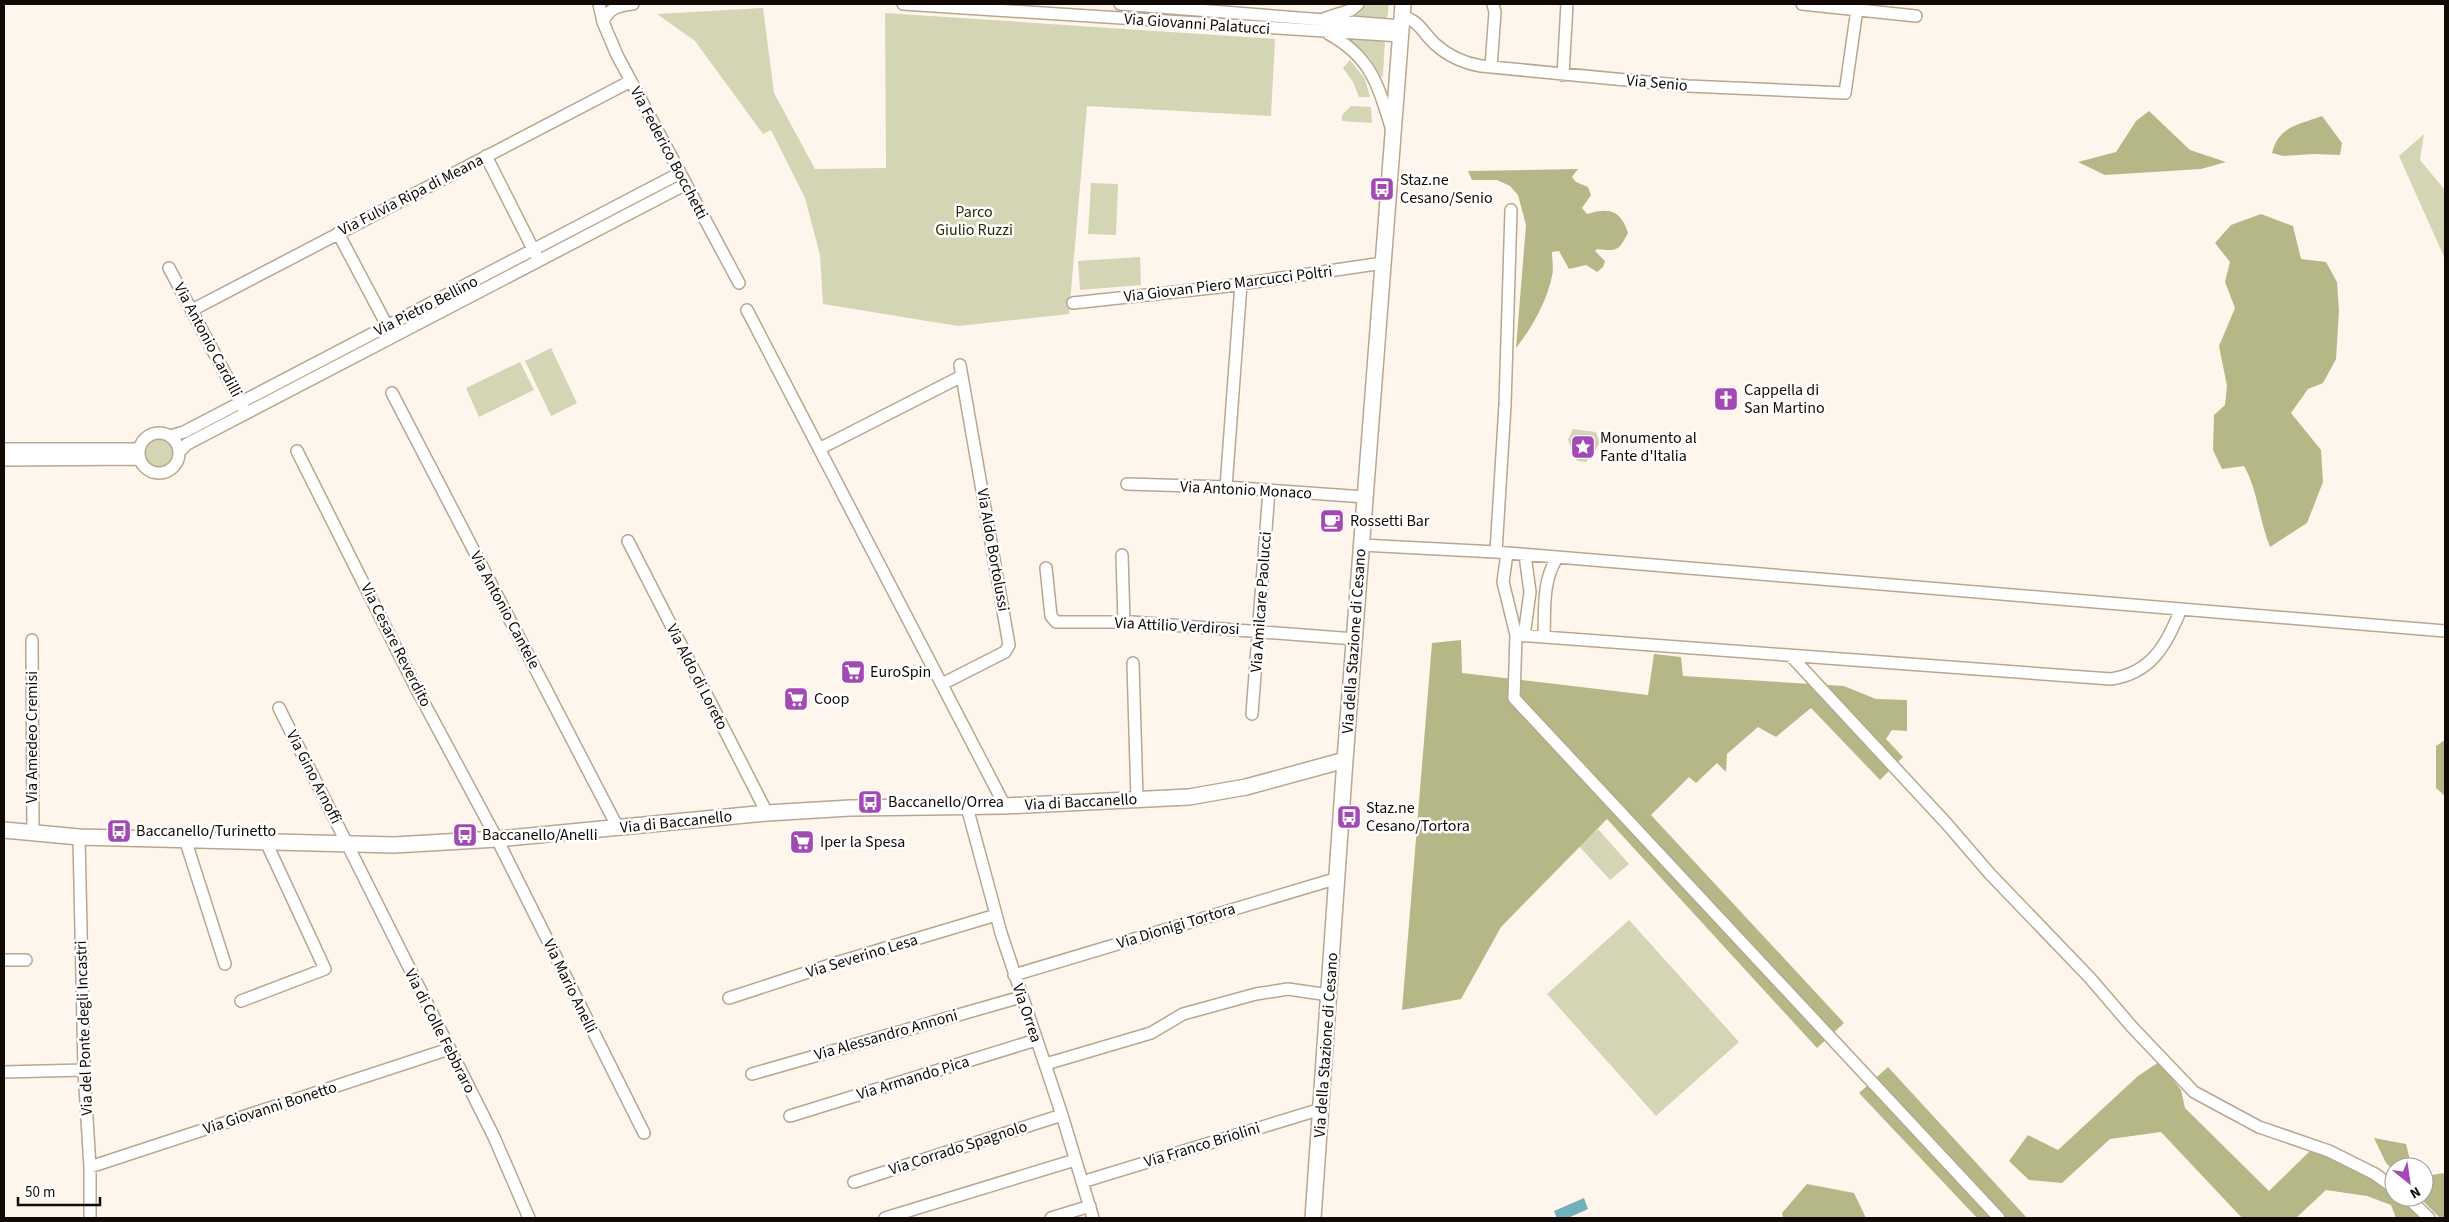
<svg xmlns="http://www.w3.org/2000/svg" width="2449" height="1222" viewBox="0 0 2449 1222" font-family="'Source Sans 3',sans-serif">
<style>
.green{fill:#d3d5b5}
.forest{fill:#b5b886}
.water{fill:#71b1bc}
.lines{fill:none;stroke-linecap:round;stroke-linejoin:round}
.street-casing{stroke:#baa68f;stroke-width:14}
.secondary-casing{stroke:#baa68f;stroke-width:18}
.street{stroke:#fff;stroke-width:11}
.secondary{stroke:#fff;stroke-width:15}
.labels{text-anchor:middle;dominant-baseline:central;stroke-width:5;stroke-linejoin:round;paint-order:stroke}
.street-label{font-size:16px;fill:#110a04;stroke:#fff}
.poi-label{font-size:16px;fill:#110a04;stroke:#fff;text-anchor:start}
.park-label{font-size:16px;fill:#2b2c03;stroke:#fff}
</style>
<rect width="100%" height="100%" fill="#fef6ec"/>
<!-- green -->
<path class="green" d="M 1368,4 L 1389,4 L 1387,19 L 1352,17 L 1353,13 Z
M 763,8 L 774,93 L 815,169 L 886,168 L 885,13 L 1275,39 L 1271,116 L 1087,106 L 1069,314 L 958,326 L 823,304 L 820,255 L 805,198 L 771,130 L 763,134 L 695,41 L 657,14 Z
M 1350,37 L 1385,39 L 1383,76 L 1381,77 L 1369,57 L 1350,41 Z
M 1350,60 L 1365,79 L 1370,97 L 1359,97 L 1353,82 L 1343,68 Z
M 1351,106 L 1371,107 L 1372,123 L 1342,121 L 1342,115 Z
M 2424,134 L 2420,160 L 2445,190 L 2445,259 L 2399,156 Z
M 1091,183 L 1118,184 L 1116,235 L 1088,234 Z
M 1140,257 L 1141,285 L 1080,290 L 1078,261 Z
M 551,348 L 577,403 L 551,416 L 525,361 Z
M 520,362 L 534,390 L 479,417 L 466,388 Z
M 1573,429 L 1596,432 L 1600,443 L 1586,462 L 1577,461 L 1568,440 Z
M144 453a15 15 0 1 1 30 0a15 15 0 1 1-30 0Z
M 1598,829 L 1629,864 L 1610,880 L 1579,846 Z
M 1629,920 L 1739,1042 L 1656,1116 L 1547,994 Z"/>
<!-- forest -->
<path class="forest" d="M 2149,111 L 2190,150 L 2226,162 L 2201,169 L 2105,175 L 2078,162 L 2116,152 L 2136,121 Z
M 2322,116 L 2342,143 L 2340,155 L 2314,154 L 2283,156 L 2272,153 C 2279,126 2298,125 2322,116 Z
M 1578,169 L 1572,177 L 1576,182 L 1588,187 L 1591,195 L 1582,208 L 1587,214 C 1609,207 1621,210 1628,233 C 1618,252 1617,251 1597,249 L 1595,251 L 1605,261 L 1603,267 L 1597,272 L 1586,265 L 1569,269 L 1559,251 L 1552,252 C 1552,260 1554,269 1552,276 C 1547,301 1532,328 1516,348 L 1526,225 L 1518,195 L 1510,186 L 1497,180 L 1472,180 L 1468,171 Z
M 2261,214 L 2293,226 L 2301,259 L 2326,262 L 2337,282 L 2339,311 L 2336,359 L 2323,383 L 2308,389 L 2291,413 L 2321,450 L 2323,482 L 2307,523 L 2270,547 C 2259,520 2258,491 2244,466 L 2222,469 L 2213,450 L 2214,415 L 2225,405 L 2227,386 L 2219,346 L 2235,308 L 2225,282 L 2230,262 L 2215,243 L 2231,225 Z
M 1461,640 L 1462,673 L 1648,695 L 1654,654 L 1681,657 L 1683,676 L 1844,686 L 1876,699 L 1907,700 L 1907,731 L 1892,730 L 1886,739 L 1903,757 L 1880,780 L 1811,708 L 1776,737 L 1758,727 L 1727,754 L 1726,772 L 1717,763 L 1696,783 L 1689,777 L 1651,815 L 1844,1023 L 1817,1048 L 1607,819 L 1501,927 L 1461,999 L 1402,1010 L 1432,643 Z
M 2445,740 L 2445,796 L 2436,788 L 2436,746 Z
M 2159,1062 L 2181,1090 L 2185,1108 L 2269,1191 L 2310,1151 L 2336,1154 L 2394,1194 L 2394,1197 C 2405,1197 2414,1210 2421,1218 L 2396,1218 L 2391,1205 L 2367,1196 L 2326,1190 L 2296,1218 L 2242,1218 L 2161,1132 L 2110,1139 L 2062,1183 L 2029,1180 L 2009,1161 L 2028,1135 L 2058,1150 L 2138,1076 Z
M 1888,1067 L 2027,1218 L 1977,1218 L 1859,1093 Z
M 2374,1138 L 2406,1144 L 2411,1164 L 2414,1167 L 2394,1167 L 2394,1171 L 2386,1163 Z
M 2445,1173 L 2445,1218 L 2440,1218 L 2419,1197 L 2424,1197 L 2424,1176 Z
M 1807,1184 L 1854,1193 L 1866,1218 L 1783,1218 L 1782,1213 Z"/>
<!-- water -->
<path class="water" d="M 1584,1198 L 1588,1209 L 1568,1218 L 1557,1218 L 1554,1211 Z"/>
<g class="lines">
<defs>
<path id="street" d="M 599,4 L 603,22 L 617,55 L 739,283
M 903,4 L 1401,36
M 1120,4 L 1402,26
M 1802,4 L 1916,16
M 1402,17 C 1418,19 1424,34 1435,44 C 1448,56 1464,63 1481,66 L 1688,86 L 1845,93 L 1857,9
M 1326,18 L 1351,10 L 1358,4
M 603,22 C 609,7 619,6 633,4
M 1329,34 C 1371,57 1378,85 1391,127
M 1491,67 L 1495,12 L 1493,4
M 1563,75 L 1567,4
M 486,156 L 537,257
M 338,233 L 391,333
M 169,268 L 244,409
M 1073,303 L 1220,287 L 1383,263
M 192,310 L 631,81
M 747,310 L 1005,806
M 392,393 L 618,828
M139 453a20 20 0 1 1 40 0a20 20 0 1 1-40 0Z
M 170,436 L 184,432 L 680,173
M 4,449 L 139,449
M 819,449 L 962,376
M 297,451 L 416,688 L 497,839 L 644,1133
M 179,452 L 187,444 L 686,184
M 4,460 L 139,459
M 1127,484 L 1226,487 L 1365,497
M 1226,487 L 1241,284
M 628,541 L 767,813
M 1361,545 L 1496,552 L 2445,631
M 1496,552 L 1505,405 L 1511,210
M 1507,553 L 1503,582 L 1516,635 L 1514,698 L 1999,1218
M 1122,555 L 1124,622
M 1046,568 L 1051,616 L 1056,622 L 1132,622 L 1355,639
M 1516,635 L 2111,679 C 2152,673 2167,644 2181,609
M 1524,636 L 1530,592 L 1525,555
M 1544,637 C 1545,610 1542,581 1557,558
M 32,640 L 33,833
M 1791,656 L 1947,824 L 1990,874 L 2090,978 L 2132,1027 L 2194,1092 L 2259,1127 L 2329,1151 L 2375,1174 L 2394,1188
M 1133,663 L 1137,799
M 942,684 L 1005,652 L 1009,645 L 960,365
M 279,708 L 494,1137 L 529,1218
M 1252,714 L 1269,490
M 967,807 L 1001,933 L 1062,1115 L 1093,1218
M 79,837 L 84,1070 L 90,1167 L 90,1218
M 185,839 L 225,964
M 4,960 L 26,960
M 1014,975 L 1338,878
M 729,998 L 839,962 L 996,915
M 241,1001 L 325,969 L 266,842
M 1046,1064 L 1151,1033 L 1183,1014 L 1256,994 L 1288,989 L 1329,995
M 4,1072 L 84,1070
M 752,1074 L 1021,997
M 790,1116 L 1036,1040
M 90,1167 L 449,1049
M 854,1182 L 1062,1115
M 1082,1182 L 1321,1109
M 2407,1197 L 2429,1218
M 885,1218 L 1075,1160
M 1051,1218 L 1090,1206"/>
<path id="secondary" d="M 4,830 L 79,837 L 394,845 L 497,839 L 767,813 L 850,808 L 1005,806 L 1189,797 L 1246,787 L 1345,760
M 1313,1218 L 1345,760 L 1403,4"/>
</defs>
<!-- street casing -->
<use href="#street" class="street-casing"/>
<!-- secondary casing -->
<use href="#secondary" class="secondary-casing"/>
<!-- street -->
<use href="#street" class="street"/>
<!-- secondary -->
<use href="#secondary" class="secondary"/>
</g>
<!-- icons -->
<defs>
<symbol id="bus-square" viewBox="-11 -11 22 22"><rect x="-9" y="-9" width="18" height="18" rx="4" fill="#a249b4" stroke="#fff"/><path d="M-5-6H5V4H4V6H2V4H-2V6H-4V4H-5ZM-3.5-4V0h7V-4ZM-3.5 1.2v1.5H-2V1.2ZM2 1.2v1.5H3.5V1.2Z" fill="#fff"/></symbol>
<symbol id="church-square" viewBox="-11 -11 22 22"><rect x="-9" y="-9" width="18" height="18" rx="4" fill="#a249b4" stroke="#fff"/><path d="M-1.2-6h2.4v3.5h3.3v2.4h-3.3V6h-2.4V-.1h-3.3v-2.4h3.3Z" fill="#fff"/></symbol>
<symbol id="sight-square" viewBox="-11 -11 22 22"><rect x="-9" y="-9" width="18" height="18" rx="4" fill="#a249b4" stroke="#fff"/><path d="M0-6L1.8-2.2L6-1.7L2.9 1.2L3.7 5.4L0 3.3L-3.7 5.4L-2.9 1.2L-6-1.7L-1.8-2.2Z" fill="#fff"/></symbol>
<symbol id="cafe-square" viewBox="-11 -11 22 22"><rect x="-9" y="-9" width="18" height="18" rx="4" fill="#a249b4" stroke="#fff"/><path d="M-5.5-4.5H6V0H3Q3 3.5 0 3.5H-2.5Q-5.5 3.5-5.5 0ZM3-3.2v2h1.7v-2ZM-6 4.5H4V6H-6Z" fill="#fff"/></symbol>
<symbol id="supermarket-square" viewBox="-11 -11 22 22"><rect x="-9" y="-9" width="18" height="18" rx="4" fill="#a249b4" stroke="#fff"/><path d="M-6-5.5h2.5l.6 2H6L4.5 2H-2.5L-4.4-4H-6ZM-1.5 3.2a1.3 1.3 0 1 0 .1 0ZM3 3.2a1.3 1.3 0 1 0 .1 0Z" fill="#fff"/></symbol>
</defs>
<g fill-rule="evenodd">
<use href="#bus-square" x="1368" y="175" width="28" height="28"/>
<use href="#church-square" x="1712" y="385" width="28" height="28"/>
<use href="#sight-square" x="1569" y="433" width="28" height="28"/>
<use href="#cafe-square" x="1318" y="507" width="28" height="28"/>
<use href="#supermarket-square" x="839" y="658" width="28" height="28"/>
<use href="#supermarket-square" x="782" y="685" width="28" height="28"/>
<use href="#bus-square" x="856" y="788" width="28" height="28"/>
<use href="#bus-square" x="1335" y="803" width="28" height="28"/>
<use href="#bus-square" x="105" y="817" width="28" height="28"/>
<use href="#bus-square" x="451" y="821" width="28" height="28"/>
<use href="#supermarket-square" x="788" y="828" width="28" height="28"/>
</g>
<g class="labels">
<!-- street labels -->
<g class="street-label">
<text transform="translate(1197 24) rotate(4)">Via Giovanni Palatucci</text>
<text transform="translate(1657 83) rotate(5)">Via Senio</text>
<text transform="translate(669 153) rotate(62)">Via Federico Bocchetti</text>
<text transform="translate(411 195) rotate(-27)">Via Fulvia Ripa di Meana</text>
<text transform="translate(1228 284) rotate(-7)">Via Giovan Piero Marcucci Poltri</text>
<text transform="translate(426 306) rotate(-27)">Via Pietro Bellino</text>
<text transform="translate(208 340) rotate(62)">Via Antonio Cardilli</text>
<text transform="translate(1246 490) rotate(3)">Via Antonio Monaco</text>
<text transform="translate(993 550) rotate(80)">Via Aldo Bortolussi</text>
<text transform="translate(1261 602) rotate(-86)">Via Amilcare Paolucci</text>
<text transform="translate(505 610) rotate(62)">Via Antonio Cantele</text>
<text transform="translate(1177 626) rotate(3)">Via Attilio Verdirosi</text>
<text transform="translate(1354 641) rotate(-86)">Via della Stazione di Cesano</text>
<text transform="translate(396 645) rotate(63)">Via Cesare Reverdito</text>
<text transform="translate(697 677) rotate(63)">Via Aldo di Loreto</text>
<text transform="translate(32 737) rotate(-90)">Via Amedeo Cremisi</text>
<text transform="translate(314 777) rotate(63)">Via Gino Arnoffi</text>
<text transform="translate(1081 802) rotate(-3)">Via di Baccanello</text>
<text transform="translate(676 822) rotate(-6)">Via di Baccanello</text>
<text transform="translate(1176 926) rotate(-17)">Via Dionigi Tortora</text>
<text transform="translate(862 956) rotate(-17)">Via Severino Lesa</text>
<text transform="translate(570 986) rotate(64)">Via Mario Anelli</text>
<text transform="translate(1027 1013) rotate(71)">Via Orrea</text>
<text transform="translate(84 1028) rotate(-92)">Via del Ponte degli Incastri</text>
<text transform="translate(440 1031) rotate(63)">Via di Colle Febbraro</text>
<text transform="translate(886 1035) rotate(-16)">Via Alessandro Annoni</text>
<text transform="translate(1326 1045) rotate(-86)">Via della Stazione di Cesano</text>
<text transform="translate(913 1078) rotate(-17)">Via Armando Pica</text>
<text transform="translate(270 1108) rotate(-18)">Via Giovanni Bonetto</text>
<text transform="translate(1202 1145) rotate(-17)">Via Franco Briolini</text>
<text transform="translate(958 1148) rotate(-18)">Via Corrado Spagnolo</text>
</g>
<!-- poi labels -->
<g class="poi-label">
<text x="1400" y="180">Staz.ne<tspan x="1400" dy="18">Cesano/Senio</tspan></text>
<text x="1744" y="390">Cappella di<tspan x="1744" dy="18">San Martino</tspan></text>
<text x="1600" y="438">Monumento al<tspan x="1600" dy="18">Fante d'Italia</tspan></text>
<text x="1350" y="521">Rossetti Bar</text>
<text x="870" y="672">EuroSpin</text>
<text x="814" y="699">Coop</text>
<text x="888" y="802">Baccanello/Orrea</text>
<text x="1366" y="808">Staz.ne<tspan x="1366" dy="18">Cesano/Tortora</tspan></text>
<text x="136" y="831">Baccanello/Turinetto</text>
<text x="482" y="835">Baccanello/Anelli</text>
<text x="820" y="842">Iper la Spesa</text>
</g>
<!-- park labels -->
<g class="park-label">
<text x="974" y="212">Parco<tspan x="974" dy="18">Giulio Ruzzi</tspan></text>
</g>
</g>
<!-- border -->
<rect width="2449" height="1222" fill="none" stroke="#110a04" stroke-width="10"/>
<!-- north arrow -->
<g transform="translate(2409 1182) rotate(150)"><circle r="24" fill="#ffffff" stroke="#a09d9b"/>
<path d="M0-4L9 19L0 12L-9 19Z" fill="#a249b4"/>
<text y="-8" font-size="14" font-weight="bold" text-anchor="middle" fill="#110a04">N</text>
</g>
<!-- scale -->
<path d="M18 1197v8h82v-8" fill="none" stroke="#110a04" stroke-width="2.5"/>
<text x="25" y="1197" font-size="15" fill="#110a04" stroke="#ffffff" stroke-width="4" paint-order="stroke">50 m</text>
</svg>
